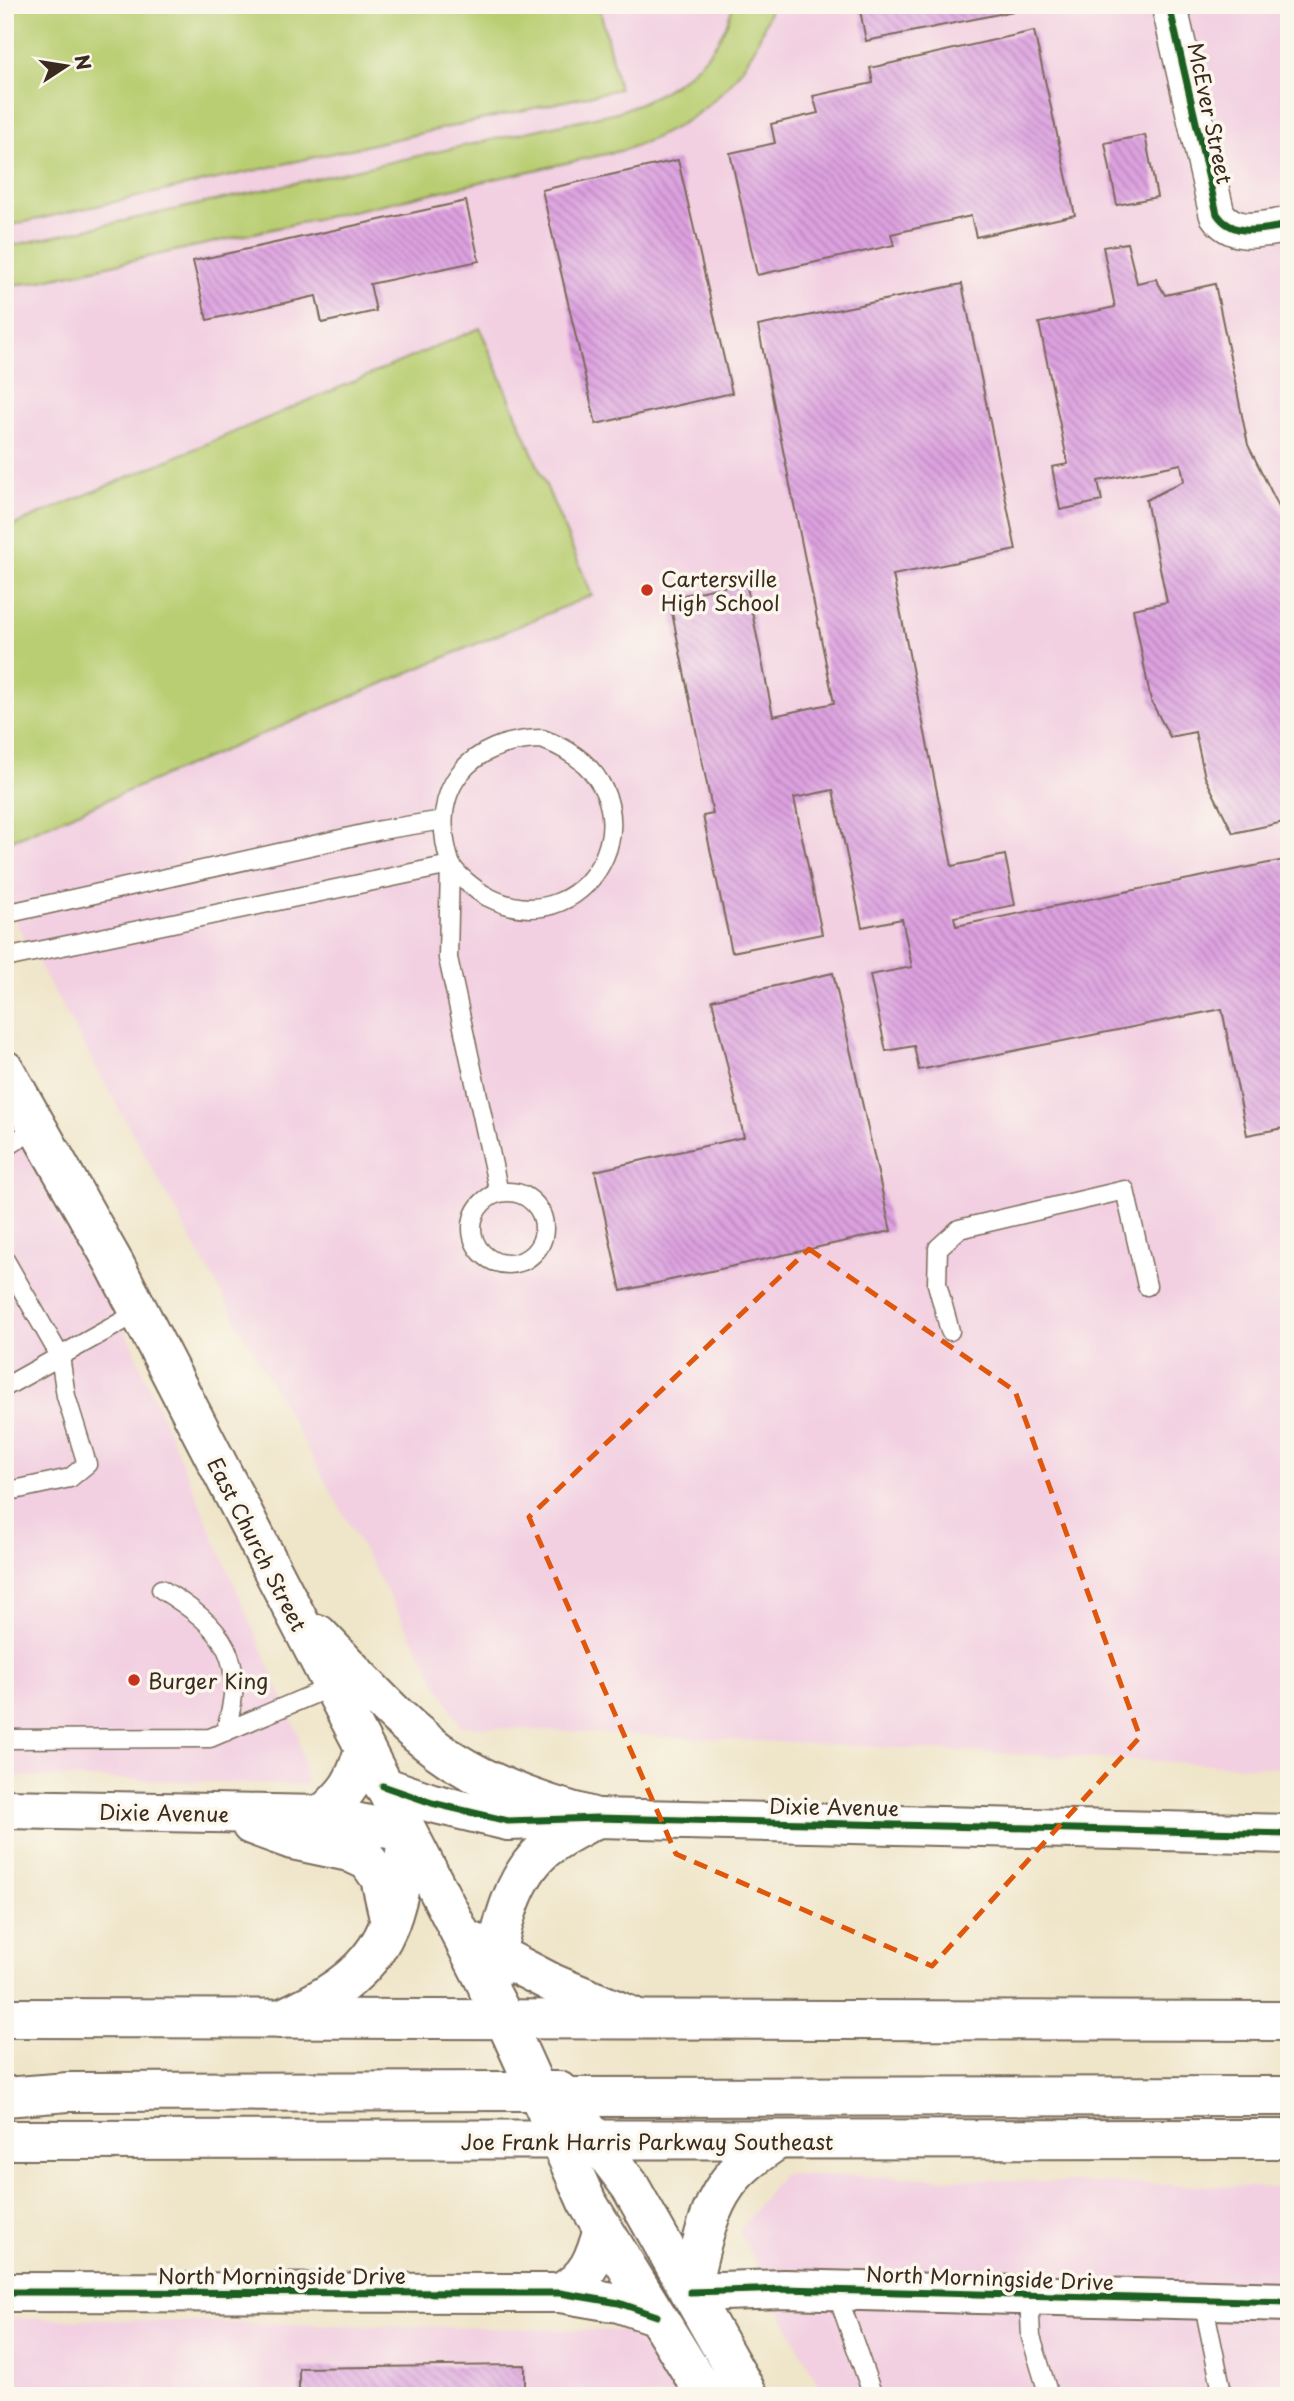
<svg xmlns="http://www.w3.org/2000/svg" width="1294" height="2401" viewBox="0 0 1294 2401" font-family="'Playpen Sans',sans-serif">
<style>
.built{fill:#f2cfe1}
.garden{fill:#b9ce72;stroke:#7a7c48;stroke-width:2}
.building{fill:url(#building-back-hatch)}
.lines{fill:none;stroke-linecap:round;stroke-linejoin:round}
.service-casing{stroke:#7a6b5a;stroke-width:21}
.minor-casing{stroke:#7a6b5a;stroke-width:38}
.tertiary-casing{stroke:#7a6b5a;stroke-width:42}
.secondary-casing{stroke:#7a6b5a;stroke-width:42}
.primary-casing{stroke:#7a6b5a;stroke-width:42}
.service{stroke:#fff;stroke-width:18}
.minor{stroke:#fff;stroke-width:35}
.tertiary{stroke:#fff;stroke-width:38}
.secondary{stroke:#fff;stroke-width:38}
.primary{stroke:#fff;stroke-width:38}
.cycleway-casing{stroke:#fbf7ec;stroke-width:11}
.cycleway{stroke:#1b5e20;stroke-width:7}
.marked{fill:none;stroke:#df570d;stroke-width:5;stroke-dasharray:14 9;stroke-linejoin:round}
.poi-dot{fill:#c8321e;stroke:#fbf7ec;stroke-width:2.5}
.labels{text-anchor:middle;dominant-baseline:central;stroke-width:7;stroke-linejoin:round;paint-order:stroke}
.street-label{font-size:21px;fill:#3b2a1e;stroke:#fbf7ec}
.poi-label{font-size:21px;fill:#3b2a1e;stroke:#fbf7ec;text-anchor:start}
</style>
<defs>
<pattern id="building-back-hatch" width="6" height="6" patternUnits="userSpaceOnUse" patternTransform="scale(1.75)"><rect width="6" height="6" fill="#dda1e0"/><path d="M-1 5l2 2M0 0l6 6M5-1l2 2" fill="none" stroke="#b483b5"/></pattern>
</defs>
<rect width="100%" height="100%" fill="#fbf7ec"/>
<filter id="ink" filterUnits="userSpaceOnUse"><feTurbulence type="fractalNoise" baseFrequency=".0143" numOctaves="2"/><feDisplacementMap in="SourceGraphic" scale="14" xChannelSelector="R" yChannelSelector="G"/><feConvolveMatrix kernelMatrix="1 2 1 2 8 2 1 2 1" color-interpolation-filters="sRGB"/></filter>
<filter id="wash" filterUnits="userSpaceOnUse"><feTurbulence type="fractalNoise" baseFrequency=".00686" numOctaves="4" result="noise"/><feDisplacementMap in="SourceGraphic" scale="28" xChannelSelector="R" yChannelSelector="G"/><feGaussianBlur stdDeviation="1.57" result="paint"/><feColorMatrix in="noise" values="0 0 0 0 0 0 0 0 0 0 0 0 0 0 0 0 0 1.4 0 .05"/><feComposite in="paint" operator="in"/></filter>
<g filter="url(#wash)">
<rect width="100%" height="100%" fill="#efe5c9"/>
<!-- built -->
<path class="built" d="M 5,5 L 1289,5 L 1289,1768 L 461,1726 L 5,903 Z
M 5,1050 L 298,1733 L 307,1785 L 5,1776 Z
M 782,2174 L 1289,2188 L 1289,2396 L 824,2396 L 739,2231 Z
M 5,2318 L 642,2331 L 681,2396 L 5,2396 Z"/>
<!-- garden -->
<path class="garden" d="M 5,5 L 599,5 L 619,89 L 7,226 Z
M 733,5 L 771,5 C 750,83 697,125 624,150 L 32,283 L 5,285 L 5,247 L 617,112 C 668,95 719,61 733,5 Z
M 480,328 L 592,595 L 5,843 L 5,529 Z"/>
<g id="blocks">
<!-- building -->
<path class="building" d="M 859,5 L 1037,5 L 1038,6 L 866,41 Z
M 1034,31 L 1075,215 L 976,237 L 971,216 L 891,234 L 894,245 L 757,275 L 730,153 L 775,143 L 771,124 L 818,113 L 813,96 L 873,83 L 870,68 Z
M 1145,135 L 1157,197 L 1117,205 L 1105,143 Z
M 678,160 L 732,393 L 596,424 L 542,190 Z
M 466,201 L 479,261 L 370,284 L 376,311 L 322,323 L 316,296 L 207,320 L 193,261 Z
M 1127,243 L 1137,283 L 1156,279 L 1165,295 L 1215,284 L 1248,445 L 1287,523 L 1289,821 L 1233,833 L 1205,777 L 1195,732 L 1170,737 L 1151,701 L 1133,609 L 1167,602 L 1146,500 L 1184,481 L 1181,464 L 1098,481 L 1102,501 L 1060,510 L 1052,467 L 1068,464 L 1039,323 L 1115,307 L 1103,247 Z
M 962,284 L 1016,550 L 893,575 L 952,866 L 1005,855 L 1015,905 L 954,917 L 956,926 L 1289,859 L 1289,1127 L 1247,1135 L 1222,1009 L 919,1070 L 914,1046 L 886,1051 L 870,975 L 912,967 L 902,919 L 862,927 L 833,790 L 794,798 L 822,934 L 732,952 L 703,816 L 713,814 L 669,598 L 746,582 L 773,716 L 834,703 L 758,326 Z
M 833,973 L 891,1231 L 621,1291 L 595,1171 L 744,1137 L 712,1000 Z
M 525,2365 L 525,2396 L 299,2396 L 299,2368 Z"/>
</g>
</g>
<g filter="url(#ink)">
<use href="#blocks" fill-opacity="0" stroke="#7a6b5a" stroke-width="2"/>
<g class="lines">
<defs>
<path id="service" d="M 542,739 C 675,787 594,951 488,897 C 477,891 454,874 450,862 C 427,788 469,740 542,739 Z
M 5,914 L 381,830 L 443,820
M 5,958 L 450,865 L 448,958 L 499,1193
M 5,1148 L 38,1127
M472 1228a36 36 0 1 1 72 0a36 36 0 1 1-72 0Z
M 5,1260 L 60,1356 L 66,1396 L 87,1464 L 70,1478 L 5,1492
M 950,1331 L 937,1284 L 938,1248 L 959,1229 L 1125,1190 L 1147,1286
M 5,1387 L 139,1312
M 161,1589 C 225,1628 248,1658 225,1732
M 5,1739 L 210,1738 L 331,1687
M 836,2291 L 873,2396
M 1029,2296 L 1031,2337 L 1049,2396
M 1203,2301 L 1223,2396"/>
<path id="minor" d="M 1169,5 L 1217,214 C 1234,239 1263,229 1289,225"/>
<path id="tertiary" d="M 383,1786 L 432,1803 L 508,1821 L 597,1818 L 1289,1834
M 5,1809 L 322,1815 L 407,1833
M 322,1815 C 347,1793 355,1782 364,1749
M 251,1825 L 292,1840 L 349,1852 L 368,1861 L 380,1878 L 390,1922
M 5,2292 L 560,2293 L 619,2303 L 657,2316
M 690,2292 L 784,2289 L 1289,2302
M 560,2293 C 588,2278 595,2258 603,2228"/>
<path id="secondary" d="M 5,1070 L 114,1263 L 505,2020 L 587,2202 L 706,2396
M 318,1634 C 360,1677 401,1727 452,1760 C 496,1788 546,1805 597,1818
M 473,1942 L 554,1984 L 638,2019
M 488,1989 C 499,1943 507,1881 545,1849 C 561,1836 579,1828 597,1818
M 280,2019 C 377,1976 398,1937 407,1833
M 578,2117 L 630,2186 L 749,2396
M 690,2292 C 699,2257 705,2214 727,2184 C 739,2166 759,2153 776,2141"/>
<path id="primary" d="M 5,2018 L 1289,2021
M 5,2097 L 68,2092 L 559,2091
M 541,2097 L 1289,2096
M 5,2140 L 1289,2139"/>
</defs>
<!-- service casing -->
<use href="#service" class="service-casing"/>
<!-- minor casing -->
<use href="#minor" class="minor-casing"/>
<!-- tertiary casing -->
<use href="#tertiary" class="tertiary-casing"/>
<!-- secondary casing -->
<use href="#secondary" class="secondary-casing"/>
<!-- primary casing -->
<use href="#primary" class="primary-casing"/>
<!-- service -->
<use href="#service" class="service"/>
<!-- minor -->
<use href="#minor" class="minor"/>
<!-- tertiary -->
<use href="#tertiary" class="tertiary"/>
<!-- secondary -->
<use href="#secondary" class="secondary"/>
<!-- primary -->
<use href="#primary" class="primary"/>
<defs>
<path id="cycleway" d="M 1169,5 L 1217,214 C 1234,239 1263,229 1289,225
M 383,1786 L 432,1803 L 508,1821 L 597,1818 L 1289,1834
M 5,2292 L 560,2293 L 619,2303 L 657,2316
M 690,2292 L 784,2289 L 1289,2302"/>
</defs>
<!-- cycleway casing -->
<use href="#cycleway" class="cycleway-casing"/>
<!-- cycleway -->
<use href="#cycleway" class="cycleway"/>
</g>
</g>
<!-- marked area -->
<path class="marked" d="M 809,1249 L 1015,1391 L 1140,1737 L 932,1966 L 676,1854 L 529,1517 Z"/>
<!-- markers -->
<g class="poi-dot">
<circle cx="647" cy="590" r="7"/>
<circle cx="134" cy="1680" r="7"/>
</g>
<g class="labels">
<!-- street labels -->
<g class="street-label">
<text transform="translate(1211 113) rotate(78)">McEver Street</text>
<text transform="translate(258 1544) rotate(63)">East Church Street</text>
<text transform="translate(834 1806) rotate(1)">Dixie Avenue</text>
<text transform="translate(164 1812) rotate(1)">Dixie Avenue</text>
<text x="647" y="2141">Joe Frank Harris Parkway Southeast</text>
<text x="282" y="2275">North Morningside Drive</text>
<text transform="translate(990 2277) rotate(2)">North Morningside Drive</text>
</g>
<!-- poi labels -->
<g class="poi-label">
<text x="661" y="578">Cartersville<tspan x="661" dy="24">High School</tspan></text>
<text x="148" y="1680">Burger King</text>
</g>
</g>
<!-- margin -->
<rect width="1294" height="2401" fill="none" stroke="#fbf7ec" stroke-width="28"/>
<!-- north arrow -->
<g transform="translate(66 66) rotate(78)" stroke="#fbf7ec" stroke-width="5" paint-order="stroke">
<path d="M0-5L12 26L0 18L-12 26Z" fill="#3b2a1e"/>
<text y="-10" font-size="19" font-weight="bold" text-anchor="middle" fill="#3b2a1e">N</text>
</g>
</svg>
